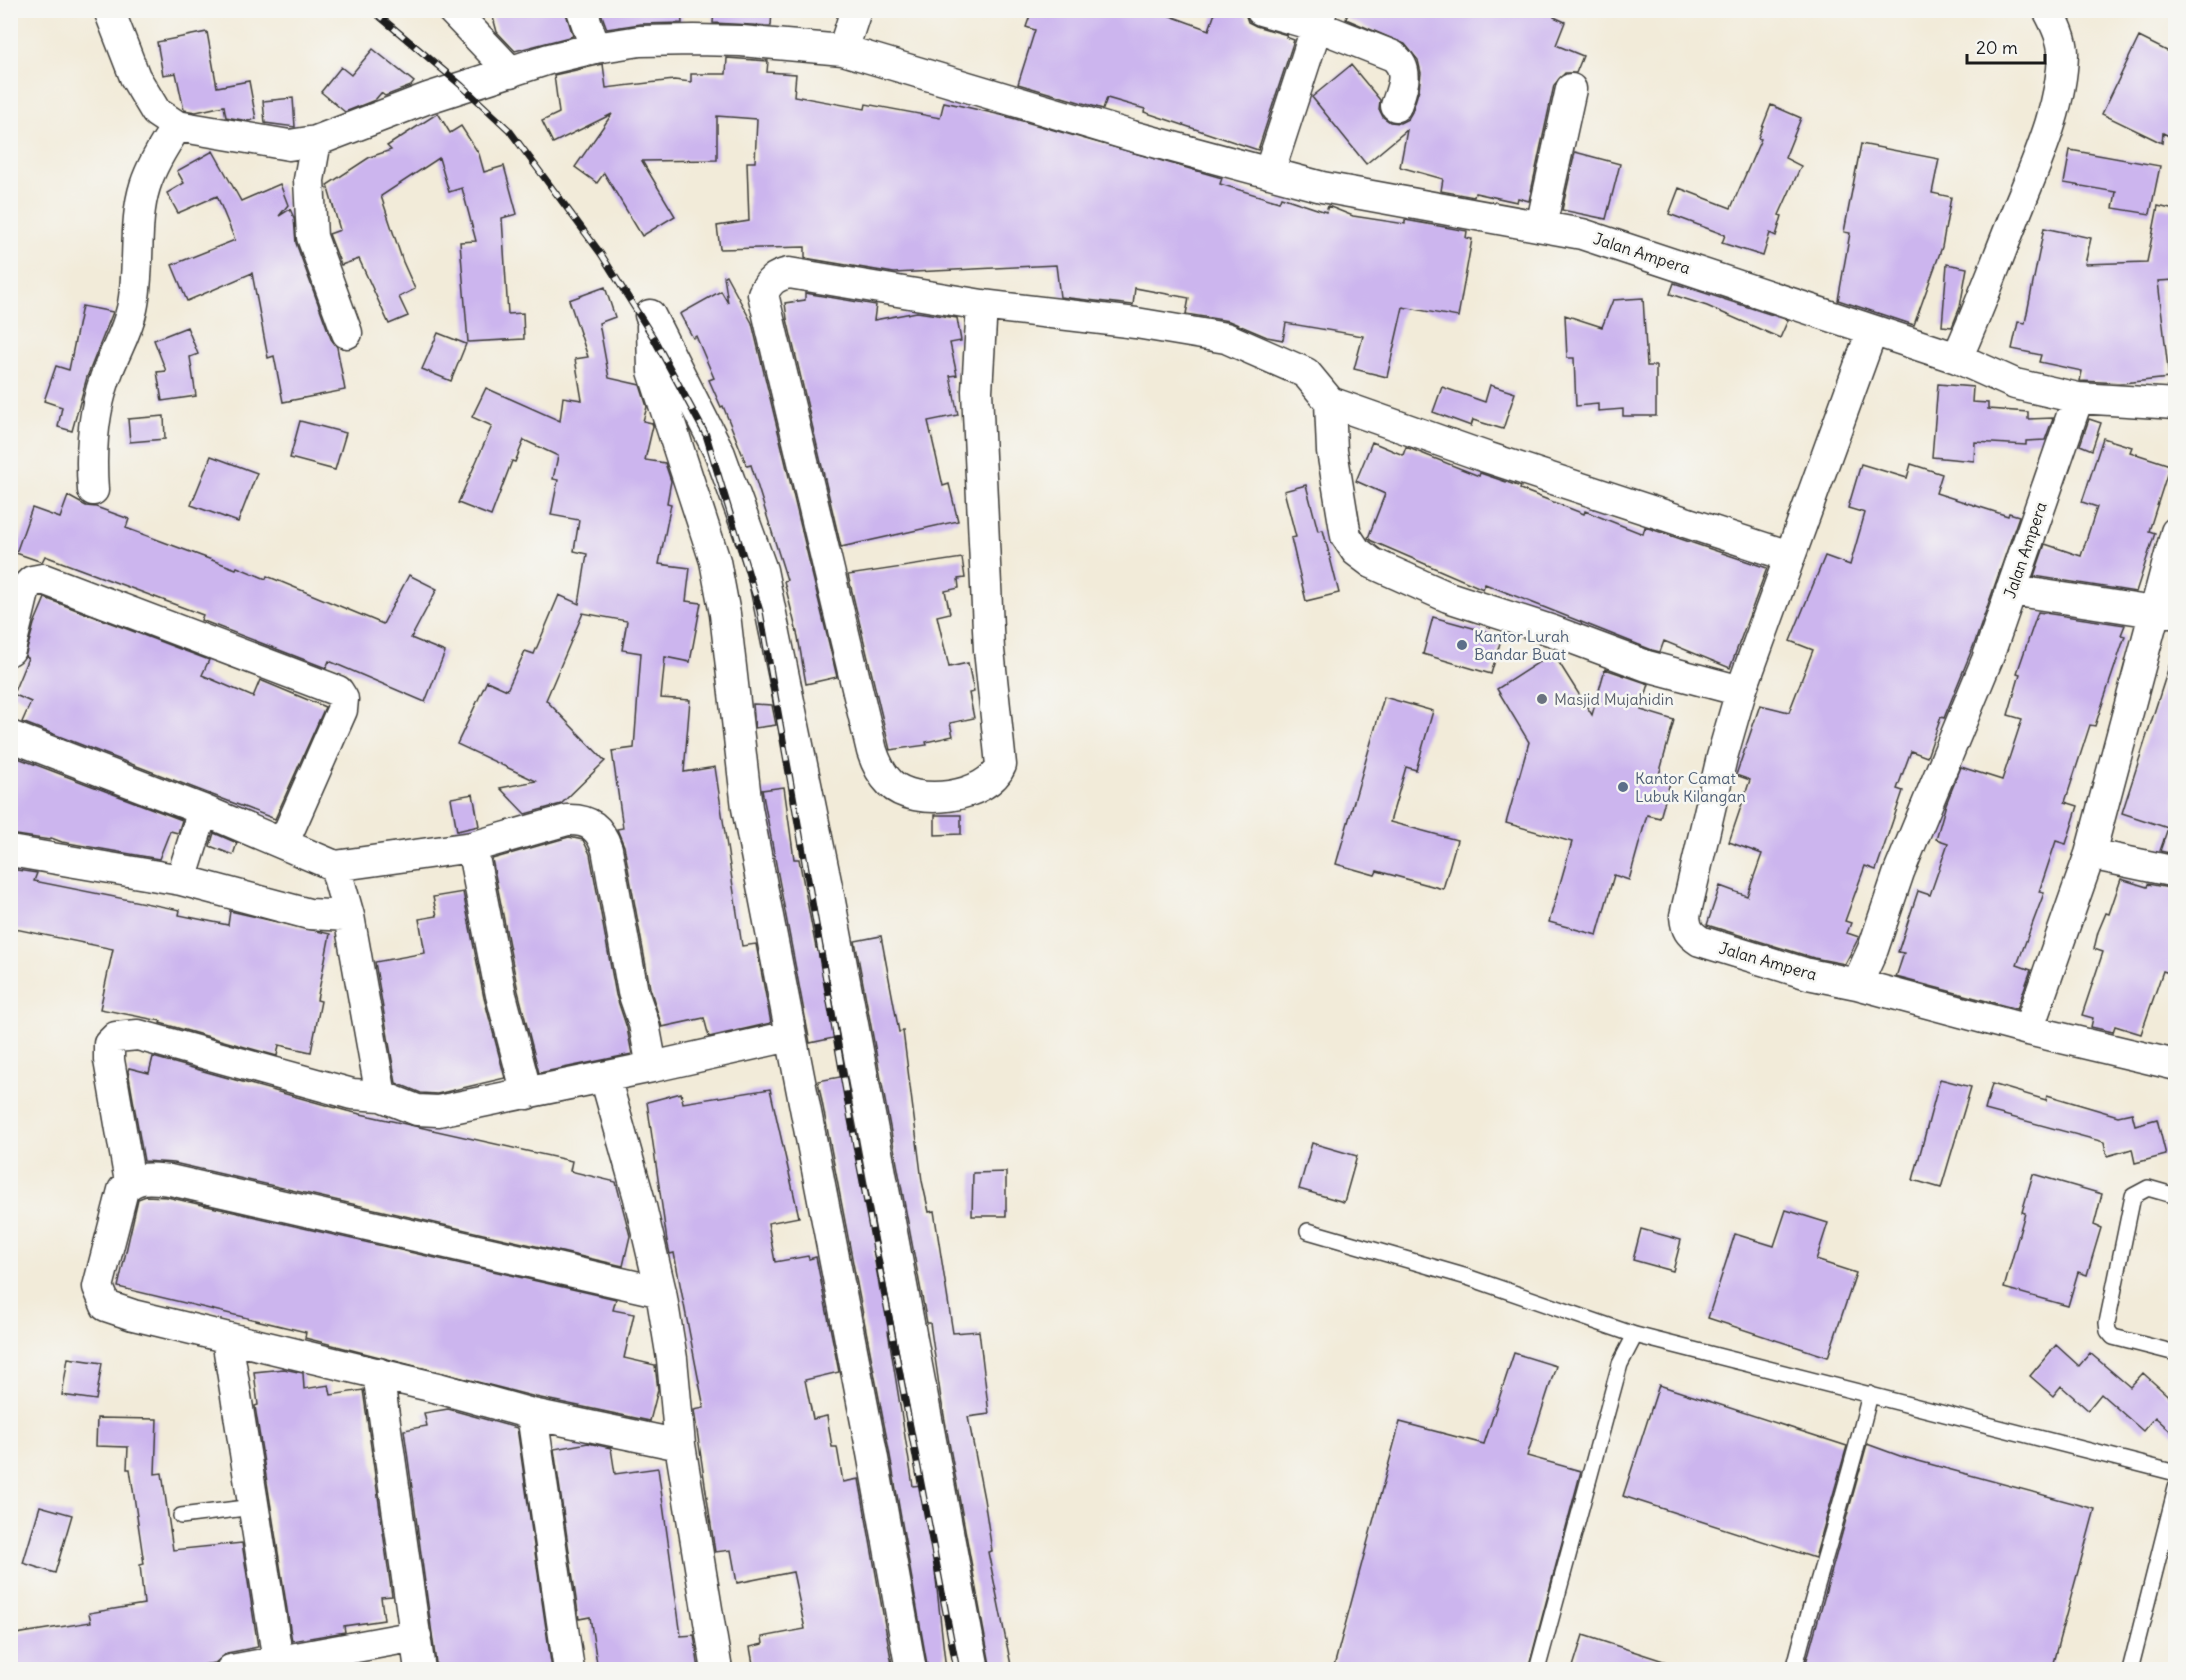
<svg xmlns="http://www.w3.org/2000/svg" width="2186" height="1680" viewBox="0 0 2186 1680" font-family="Delius,sans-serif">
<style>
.building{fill:#ccb5ee}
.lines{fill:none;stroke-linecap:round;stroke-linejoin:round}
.lane-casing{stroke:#3c3b38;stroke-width:18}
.street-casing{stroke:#3c3b38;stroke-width:33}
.lane{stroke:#fff;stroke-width:15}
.street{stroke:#fff;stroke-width:30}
.rail-casing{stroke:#1c1c1c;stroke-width:7}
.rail{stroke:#f6f6f2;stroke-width:4.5;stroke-dasharray:14;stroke-linecap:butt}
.service-dot{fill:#5c6f8a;stroke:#f6f6f2;stroke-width:2}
.worship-dot{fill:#6b7280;stroke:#f6f6f2;stroke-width:2}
.labels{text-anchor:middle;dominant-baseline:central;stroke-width:5;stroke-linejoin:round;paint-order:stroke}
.street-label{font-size:16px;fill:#1c1c1c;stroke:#f6f6f2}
.service-label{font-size:16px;fill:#4e5e75;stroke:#f6f6f2;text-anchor:start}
.worship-label{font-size:16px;fill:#5b616d;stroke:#f6f6f2;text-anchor:start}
</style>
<rect width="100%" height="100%" fill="#f6f6f2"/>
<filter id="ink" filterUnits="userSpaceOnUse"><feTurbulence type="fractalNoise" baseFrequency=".0167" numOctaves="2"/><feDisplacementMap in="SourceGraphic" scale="12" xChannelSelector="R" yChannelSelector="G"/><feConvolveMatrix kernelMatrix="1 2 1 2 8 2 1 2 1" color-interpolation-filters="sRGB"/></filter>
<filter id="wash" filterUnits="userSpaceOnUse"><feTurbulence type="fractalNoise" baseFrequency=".008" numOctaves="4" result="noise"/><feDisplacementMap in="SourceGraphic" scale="24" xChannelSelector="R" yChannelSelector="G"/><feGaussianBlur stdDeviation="1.35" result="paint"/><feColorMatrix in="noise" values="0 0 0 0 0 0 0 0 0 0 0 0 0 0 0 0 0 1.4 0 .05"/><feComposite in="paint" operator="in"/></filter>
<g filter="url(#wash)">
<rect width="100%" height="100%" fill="#f2ebd9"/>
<g id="blocks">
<!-- building -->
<path class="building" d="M 491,10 L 565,10 L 573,36 L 515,51 L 497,32 Z
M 600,10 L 681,10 L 682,23 L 640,24 L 607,29 Z
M 714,10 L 772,10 L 771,26 L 713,23 Z
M 1032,10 L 1166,10 L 1165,14 L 1209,30 L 1216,10 L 1244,10 L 1248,22 L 1256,26 L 1287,35 L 1286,37 L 1294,40 L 1258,150 L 1144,112 L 1145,109 L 1107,98 L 1103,109 L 1018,84 L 1035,30 L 1026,27 Z
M 1349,10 L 1557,10 L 1554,17 L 1565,22 L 1556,45 L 1583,56 L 1576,73 L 1565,73 L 1554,85 L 1529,201 L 1518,198 L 1517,202 L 1475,193 L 1474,197 L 1441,191 L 1443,179 L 1400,167 L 1407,130 L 1366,164 L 1312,97 L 1351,65 L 1380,100 L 1379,109 L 1383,117 L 1390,122 L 1400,123 L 1408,119 L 1412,112 L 1419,89 L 1421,73 L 1418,60 L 1405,44 L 1346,19 Z
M 207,32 L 217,87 L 249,81 L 256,119 L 248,121 L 226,117 L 224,106 L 196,112 L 184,110 L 176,73 L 163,75 L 157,42 Z
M 2139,37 L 2175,55 L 2175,139 L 2163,133 L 2162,143 L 2102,114 Z
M 373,49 L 414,82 L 411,86 L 385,96 L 381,93 L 375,100 L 345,112 L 321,92 L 341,67 L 351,75 Z
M 727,58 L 768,61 L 767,72 L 796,74 L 794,96 L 865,109 L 866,104 L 940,118 L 944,102 L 1001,115 L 1222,178 L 1220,184 L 1279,202 L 1281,197 L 1326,212 L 1328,206 L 1353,216 L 1405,224 L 1405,220 L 1467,231 L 1466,238 L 1472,239 L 1458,317 L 1403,307 L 1387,377 L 1354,369 L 1363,336 L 1286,323 L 1283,340 L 1267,337 L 1229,321 L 1186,314 L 1189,298 L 1135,288 L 1133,305 L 1060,297 L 1056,265 L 894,273 L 805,258 L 805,247 L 720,249 L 717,226 L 749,221 L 747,162 L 755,162 L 757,119 L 717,116 L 717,160 L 642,161 L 675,216 L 642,236 L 604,173 L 597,183 L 575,167 L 612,114 L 553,143 L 542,121 L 559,113 L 554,75 L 603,64 L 606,88 L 674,80 L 691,82 L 691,74 L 726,74 Z
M 293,98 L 295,127 L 265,123 L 263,101 Z
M 1771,105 L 1801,118 L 1785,158 L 1801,166 L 1779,215 L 1782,216 L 1776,236 L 1770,233 L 1763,256 L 1722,243 L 1725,235 L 1669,214 L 1679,188 L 1731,208 L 1761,139 L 1758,138 Z
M 438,113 L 450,133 L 461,126 L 479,154 L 484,172 L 504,166 L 517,214 L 502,218 L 508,314 L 523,313 L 524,339 L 468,342 L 460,242 L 476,241 L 462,188 L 449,192 L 439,158 L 381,196 L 403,262 L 415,289 L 399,297 L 408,316 L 389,324 L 359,259 L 341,265 L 329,234 L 340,230 L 327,185 L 370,157 L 391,150 L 387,146 Z
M 1861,144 L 1939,159 L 1932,193 L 1951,197 L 1942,247 L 1914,325 L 1838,300 L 1850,233 L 1844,232 Z
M 2070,150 L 2160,166 L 2150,214 L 2113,208 L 2116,192 L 2064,183 Z
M 213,151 L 241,201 L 280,184 L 288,205 L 279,216 L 290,209 L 294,218 L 296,243 L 331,339 L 337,347 L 345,390 L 283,402 L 274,356 L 268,358 L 252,273 L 187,301 L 172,265 L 235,240 L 217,196 L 178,213 L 167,193 L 184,183 L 177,171 Z
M 1575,152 L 1620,164 L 1606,219 L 1562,210 Z
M 2158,206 L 2175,210 L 2175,280 L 2158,281 L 2169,378 L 2123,383 L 2080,381 L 2082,371 L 2039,362 L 2041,355 L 2012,349 L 2018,322 L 2025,323 L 2044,228 L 2091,238 L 2085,264 L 2147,262 Z
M 1947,264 L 1967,268 L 1960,307 L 1952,327 L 1942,326 Z
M 726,275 L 752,323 L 837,677 L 806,684 L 798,637 L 784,581 L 787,580 L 751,465 L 747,466 L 723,406 L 721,407 L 709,380 L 714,378 L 696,336 L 693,338 L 680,314 L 721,291 L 728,303 L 724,276 Z
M 1674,283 L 1788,320 L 1780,338 L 1707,306 L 1670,294 Z
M 605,287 L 615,317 L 599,323 L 609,378 L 640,385 L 647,407 L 643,421 L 652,423 L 653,426 L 645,460 L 665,463 L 671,481 L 667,503 L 671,504 L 659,564 L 690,568 L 686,601 L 701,603 L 690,662 L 665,657 L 661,698 L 690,700 L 684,772 L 715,767 L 742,946 L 756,944 L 771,1023 L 709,1037 L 704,1018 L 662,1027 L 650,988 L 624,846 L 617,829 L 623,828 L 612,751 L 634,748 L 641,653 L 622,650 L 627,621 L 583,613 L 546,700 L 605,761 L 561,804 L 525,814 L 500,788 L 536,781 L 457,744 L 487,681 L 507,690 L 525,651 L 534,654 L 559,595 L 579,604 L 587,554 L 574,551 L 579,520 L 551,515 L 558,480 L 553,479 L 558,456 L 524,440 L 515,462 L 512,461 L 491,516 L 458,503 L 492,426 L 472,417 L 486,388 L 560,421 L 563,397 L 582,400 L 575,359 L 588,357 L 569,300 Z
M 805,293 L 876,305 L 874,320 L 917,312 L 957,318 L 961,341 L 950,343 L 957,375 L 950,376 L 958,415 L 928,421 L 943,486 L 949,484 L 958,521 L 841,547 L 787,319 L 785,303 L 805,300 Z
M 1643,298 L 1647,366 L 1656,366 L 1656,416 L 1623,416 L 1623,409 L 1598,411 L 1598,404 L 1576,406 L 1574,358 L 1567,358 L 1565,315 L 1602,327 L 1613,300 Z
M 82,306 L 113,312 L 87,377 L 72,431 L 58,427 L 62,407 L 44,401 L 56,366 L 69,370 Z
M 187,327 L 198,354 L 190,357 L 196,396 L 162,401 L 157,372 L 166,371 L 154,340 Z
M 438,333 L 466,344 L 451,381 L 422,369 Z
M 1938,384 L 1973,387 L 1972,402 L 1988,403 L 1988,409 L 2028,412 L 2028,419 L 2053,418 L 2045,440 L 2026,441 L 2026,445 L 1975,442 L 1974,461 L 1932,457 Z
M 1490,385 L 1515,393 L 1503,429 L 1473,420 L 1471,426 L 1433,412 L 1442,387 L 1485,402 Z
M 164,416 L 165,439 L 130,442 L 128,419 Z
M 2089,419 L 2101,423 L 2092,450 L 2080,445 Z
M 300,421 L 346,433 L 335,470 L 290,458 Z
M 2103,438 L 2132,447 L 2130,452 L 2170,465 L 2149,531 L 2155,533 L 2136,592 L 2034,576 L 2045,544 L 2081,556 L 2097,507 L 2082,502 Z
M 1372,442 L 1403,455 L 1406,447 L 1479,476 L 1480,473 L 1521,487 L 1520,489 L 1584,514 L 1585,511 L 1643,534 L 1645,527 L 1767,568 L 1730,668 L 1664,641 L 1660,652 L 1652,650 L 1485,584 L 1483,589 L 1372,541 L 1368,538 L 1385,494 L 1356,481 Z
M 211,456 L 257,473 L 238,522 L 191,505 Z
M 1861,464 L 1907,478 L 1911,464 L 1942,474 L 1936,493 L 2008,516 L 2009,513 L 2019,516 L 1975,642 L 1944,718 L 1941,717 L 1927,757 L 1911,751 L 1897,789 L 1903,791 L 1876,870 L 1865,866 L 1845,921 L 1851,923 L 1847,933 L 1859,937 L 1845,964 L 1814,958 L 1707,925 L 1720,886 L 1747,896 L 1762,854 L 1729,842 L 1750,780 L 1736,775 L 1760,705 L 1789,712 L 1813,650 L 1790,641 L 1825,556 L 1850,565 L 1865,513 L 1848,508 Z
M 1306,485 L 1318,531 L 1323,530 L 1339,593 L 1306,601 L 1291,538 L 1296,537 L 1284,491 Z
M 68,496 L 86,506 L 96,507 L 129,519 L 126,528 L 236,569 L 237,567 L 266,579 L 267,576 L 383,624 L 409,575 L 437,589 L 411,638 L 445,652 L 425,702 L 329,661 L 326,668 L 201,620 L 203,615 L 45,556 L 42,562 L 16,553 L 32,508 L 60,518 Z
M 962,558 L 965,578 L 958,579 L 959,588 L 945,591 L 950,613 L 937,616 L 949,667 L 968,663 L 974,692 L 969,693 L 974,718 L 950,723 L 953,736 L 926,742 L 927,745 L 890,750 L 848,575 Z
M 45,598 L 209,660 L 202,675 L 253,697 L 260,680 L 325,707 L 275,819 L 22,722 L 31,702 L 13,694 L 28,658 L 25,657 L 34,624 Z
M 2038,612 L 2125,625 L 2121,635 L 2125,636 L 2095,726 L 2090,725 L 2065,802 L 2078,806 L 2066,844 L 2056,841 L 2039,892 L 2044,893 L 2017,965 L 2031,970 L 2017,1009 L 1896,977 L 1904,953 L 1898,952 L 1918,891 L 1930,895 L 1948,843 L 1936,839 L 1946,804 L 1961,767 L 2002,780 L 2022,719 L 2008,715 L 2020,674 L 2017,673 Z
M 1433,617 L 1502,636 L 1491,674 L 1423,654 Z
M 1553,653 L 1592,715 L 1605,669 L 1649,684 L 1641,710 L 1674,720 L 1659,775 L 1671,779 L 1660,818 L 1647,815 L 1629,880 L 1614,875 L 1597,935 L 1549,922 L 1572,842 L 1506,823 L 1529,742 L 1497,689 Z
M 2172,657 L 2175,658 L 2175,854 L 2160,851 L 2168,828 L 2122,813 Z
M 1384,697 L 1433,711 L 1416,770 L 1406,767 L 1390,822 L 1457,840 L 1443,889 L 1377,871 L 1375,875 L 1336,864 Z
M 753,704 L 772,705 L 776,725 L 755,728 Z
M 10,755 L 182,820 L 178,833 L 170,831 L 159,859 L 62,842 L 51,838 L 50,840 L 10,834 Z
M 784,787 L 794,859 L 799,859 L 816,948 L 821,947 L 838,1037 L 810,1043 L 762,790 Z
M 473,794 L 479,826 L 457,831 L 451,798 Z
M 935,815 L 961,815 L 961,834 L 935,835 Z
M 214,833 L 237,843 L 233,855 L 210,846 Z
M 569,837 L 583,840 L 590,854 L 616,995 L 627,1028 L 632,1054 L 539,1073 L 518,991 L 492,859 Z
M 10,869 L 37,873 L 34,881 L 180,910 L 179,915 L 228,925 L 230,911 L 330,934 L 317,1000 L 321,1001 L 311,1052 L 279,1045 L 277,1056 L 160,1023 L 161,1021 L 100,1009 L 113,949 L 10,928 Z
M 2121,879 L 2147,887 L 2148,884 L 2175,889 L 2175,975 L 2163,971 L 2141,1034 L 2115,1026 L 2113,1032 L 2091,1027 L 2093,1018 L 2082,1015 L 2103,952 L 2094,949 L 2098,932 L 2106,913 L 2109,914 Z
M 463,892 L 484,998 L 505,1078 L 437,1094 L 421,1093 L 396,1083 L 375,962 L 425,953 L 419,919 L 437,916 L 433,897 Z
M 881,936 L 899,1032 L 903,1031 L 922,1181 L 929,1212 L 934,1211 L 953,1333 L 979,1331 L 989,1414 L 968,1417 L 984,1499 L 992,1551 L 988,1552 L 1012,1670 L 991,1670 L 941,1399 L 930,1323 L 927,1323 L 855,941 Z
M 153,1057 L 347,1111 L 572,1161 L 570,1171 L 616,1182 L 630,1236 L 623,1266 L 174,1163 L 144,1161 L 128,1071 L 129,1068 L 149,1073 Z
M 845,1076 L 878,1249 L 873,1250 L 880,1290 L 885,1289 L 893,1330 L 888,1331 L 913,1486 L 922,1485 L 931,1535 L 946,1670 L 928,1670 L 889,1450 L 818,1081 Z
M 1940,1079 L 1971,1087 L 1941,1188 L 1913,1180 Z
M 1992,1084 L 2046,1100 L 2047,1095 L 2118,1116 L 2132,1113 L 2135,1125 L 2157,1119 L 2166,1155 L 2135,1163 L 2132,1149 L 2107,1156 L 2104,1142 L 1985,1110 Z
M 770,1089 L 799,1217 L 768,1223 L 775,1262 L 808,1256 L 809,1259 L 816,1257 L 839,1372 L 805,1380 L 813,1419 L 827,1416 L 832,1447 L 837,1447 L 843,1482 L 859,1479 L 893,1670 L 816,1670 L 815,1665 L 785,1670 L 754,1670 L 750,1647 L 763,1644 L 762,1637 L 805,1629 L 793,1572 L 737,1583 L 731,1550 L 715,1552 L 694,1410 L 704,1408 L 674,1253 L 670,1254 L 667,1241 L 647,1102 L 681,1093 L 683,1103 Z
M 1312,1143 L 1357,1156 L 1344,1202 L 1299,1189 Z
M 1006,1172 L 1006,1216 L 972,1216 L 973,1173 Z
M 2033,1174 L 2102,1194 L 2094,1225 L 2101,1228 L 2087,1275 L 2078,1272 L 2068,1306 L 2004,1288 L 2025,1213 L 2022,1212 Z
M 146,1196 L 167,1197 L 616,1299 L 613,1310 L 634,1314 L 624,1358 L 655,1365 L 658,1390 L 650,1421 L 536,1397 L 305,1338 L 306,1332 L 118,1287 L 138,1199 Z
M 1786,1210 L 1828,1223 L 1816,1260 L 1856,1273 L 1828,1357 L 1708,1318 L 1735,1234 L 1774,1246 Z
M 1641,1229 L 1681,1240 L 1673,1271 L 1633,1260 Z
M 2056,1345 L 2079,1366 L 2090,1353 L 2130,1387 L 2143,1373 L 2175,1402 L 2175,1435 L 2155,1417 L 2143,1431 L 2101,1394 L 2088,1410 L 2061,1386 L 2053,1396 L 2030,1376 Z
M 1514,1353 L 1556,1366 L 1527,1456 L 1581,1471 L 1528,1670 L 1333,1670 L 1400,1422 L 1484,1444 Z
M 68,1358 L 102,1363 L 96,1400 L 62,1395 Z
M 284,1369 L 303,1373 L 304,1389 L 329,1385 L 331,1395 L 363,1390 L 392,1596 L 381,1597 L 384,1620 L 344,1626 L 345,1632 L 292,1641 L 255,1406 L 258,1405 L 254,1372 Z
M 1659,1385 L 1847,1446 L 1815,1558 L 1623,1496 Z
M 448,1409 L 517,1428 L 552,1670 L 437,1670 L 404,1430 L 427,1426 L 424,1413 Z
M 97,1418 L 157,1419 L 155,1474 L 162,1473 L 173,1550 L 242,1543 L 258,1647 L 227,1653 L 215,1663 L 169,1670 L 10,1670 L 10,1635 L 91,1622 L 89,1613 L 144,1604 L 140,1565 L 144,1564 L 130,1469 L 127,1469 L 128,1447 L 96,1446 Z
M 588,1443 L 611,1448 L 615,1474 L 658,1468 L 681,1636 L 694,1635 L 699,1670 L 598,1670 L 590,1617 L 579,1619 L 554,1449 Z
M 1867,1444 L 1900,1456 L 2095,1509 L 2051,1670 L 1804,1670 Z
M 40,1506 L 72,1515 L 55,1573 L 23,1563 Z
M 1583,1635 L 1676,1665 L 1675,1670 L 1572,1670 Z"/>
</g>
</g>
<g filter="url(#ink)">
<use href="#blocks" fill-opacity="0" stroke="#3c3b38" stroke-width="1.5"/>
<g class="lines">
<defs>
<path id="lane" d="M 2176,1196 L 2148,1188 L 2133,1196 L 2107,1323 L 2108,1331 L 2113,1337 L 2176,1353
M 1308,1231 L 1467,1277 L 1635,1335 L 2176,1473
M 181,1516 L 253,1507
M 1537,1670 L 1620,1364 L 1635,1335
M 1794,1670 C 1817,1577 1848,1487 1870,1394
M 2130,1670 L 2176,1488"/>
<path id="street" d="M 109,10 L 135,77 L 156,112 L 177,126 L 289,145 L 316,141 L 428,98 L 549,59 L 595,48 L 640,41 L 694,40 L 741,41 L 843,50 L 1132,136 L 1322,187 L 1582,234 L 1957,358 L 2015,384 L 2078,398 L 2176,404
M 452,10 L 511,72
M 582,10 L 595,48
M 1261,10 L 1317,26 L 1393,56 C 1411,70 1402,88 1396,106
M 843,50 L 856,10
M 316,141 L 309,180 L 312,237 L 347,333
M 1269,173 L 1322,10
M 1541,226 L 1571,89
M 982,305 L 977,391 L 989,650 L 1001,765 C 988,798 915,808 890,783 C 881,774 876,763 872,751 L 763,294 C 769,281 775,276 789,273 L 982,305 L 1136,323 L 1226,338 L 1306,373 L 1330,402 L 1486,457 L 1789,556
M 650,315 L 720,454 L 762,570 L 829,896 L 974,1670
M 652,326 L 653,371 L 715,561 L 725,614 L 747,808 L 872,1453 L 911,1670
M 1872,331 L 1741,691 L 1722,757 L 1685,916 C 1686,929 1689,934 1700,941 L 1808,974 L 1857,984 L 1873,949 L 1899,872 L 1987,660 L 2078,398
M 1957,358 C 1977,314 1994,268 2012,223 C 2033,169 2062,111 2063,53 C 2063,39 2055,23 2048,10
M 1330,402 L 1332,451 L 1346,536 L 1356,551 L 1372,563 L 1448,597 L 1553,631 L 1647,666 L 1741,691
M 93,490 C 90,449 93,407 109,368 C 117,348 127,331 132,309 C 141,269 133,224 145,186 C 152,164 164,145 177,126
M 2176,532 L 2090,854 L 2028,1030 L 2176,1065
M 2011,590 L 2154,612 L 2174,612
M 10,650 L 25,588 L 32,581 L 43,579 L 338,691 L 343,699 L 342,710 L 283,844
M 10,736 L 203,810 L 335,866 L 472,847 L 567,820 C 590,819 600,828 607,849 L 633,992 L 644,1024 L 652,1067 L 790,1036
M 472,847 L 501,995 L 527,1094
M 10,851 L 181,880 L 309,914 L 349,916 L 335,866
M 2090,854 L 2176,872
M 181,880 L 203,810
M 349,916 L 381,1096 L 417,1110 L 438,1111 L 652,1067
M 1857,984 L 2028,1030
M 605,1077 L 639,1198 L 661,1292 L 672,1359 L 680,1445 L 717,1670
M 130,1182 L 109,1060 L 109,1044 L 116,1037 L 138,1035 L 352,1094 L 381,1096
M 661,1292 L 170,1180 C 151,1178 136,1175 123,1190 L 98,1287 L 106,1306 L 133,1315 L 438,1388 L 532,1414 L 680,1445
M 227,1339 L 278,1661
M 378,1373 L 420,1670
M 532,1414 L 569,1670
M 231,1670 L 416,1636"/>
</defs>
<!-- lane casing -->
<use href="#lane" class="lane-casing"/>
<!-- street casing -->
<use href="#street" class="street-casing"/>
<!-- lane -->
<use href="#lane" class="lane"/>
<!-- street -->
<use href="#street" class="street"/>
<defs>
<path id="rail" d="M 372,10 L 462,86 L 509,130 L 601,254 L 653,337 L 706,435 L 760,611 L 851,1120 L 957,1670"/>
</defs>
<!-- rail casing -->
<use href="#rail" class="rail-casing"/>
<!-- rail -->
<use href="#rail" class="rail"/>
</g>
</g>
<!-- markers -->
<g class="service-dot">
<circle cx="1462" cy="645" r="6"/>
<circle cx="1623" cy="787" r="6"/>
</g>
<circle class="worship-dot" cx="1542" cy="699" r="6"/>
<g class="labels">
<!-- street labels -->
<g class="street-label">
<text transform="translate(1642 253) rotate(18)">Jalan Ampera</text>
<text transform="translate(2025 550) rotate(-71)">Jalan Ampera</text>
<text transform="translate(1768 961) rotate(16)">Jalan Ampera</text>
</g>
<!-- service labels -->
<g class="service-label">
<text x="1474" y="636">Kantor Lurah<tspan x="1474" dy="18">Bandar Buat</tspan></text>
<text x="1635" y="778">Kantor Camat<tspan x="1635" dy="18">Lubuk Kilangan</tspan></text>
</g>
<!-- worship labels -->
<g class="worship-label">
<text x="1554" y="699">Masjid Mujahidin</text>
</g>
</g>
<!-- margin -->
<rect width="2186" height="1680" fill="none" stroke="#f6f6f2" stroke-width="36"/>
<!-- scale -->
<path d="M1967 54v9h78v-9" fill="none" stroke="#1c1c1c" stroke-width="3"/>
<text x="1976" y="54" font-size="18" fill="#1c1c1c" stroke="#f6f6f2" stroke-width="4.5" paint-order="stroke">20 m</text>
</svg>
